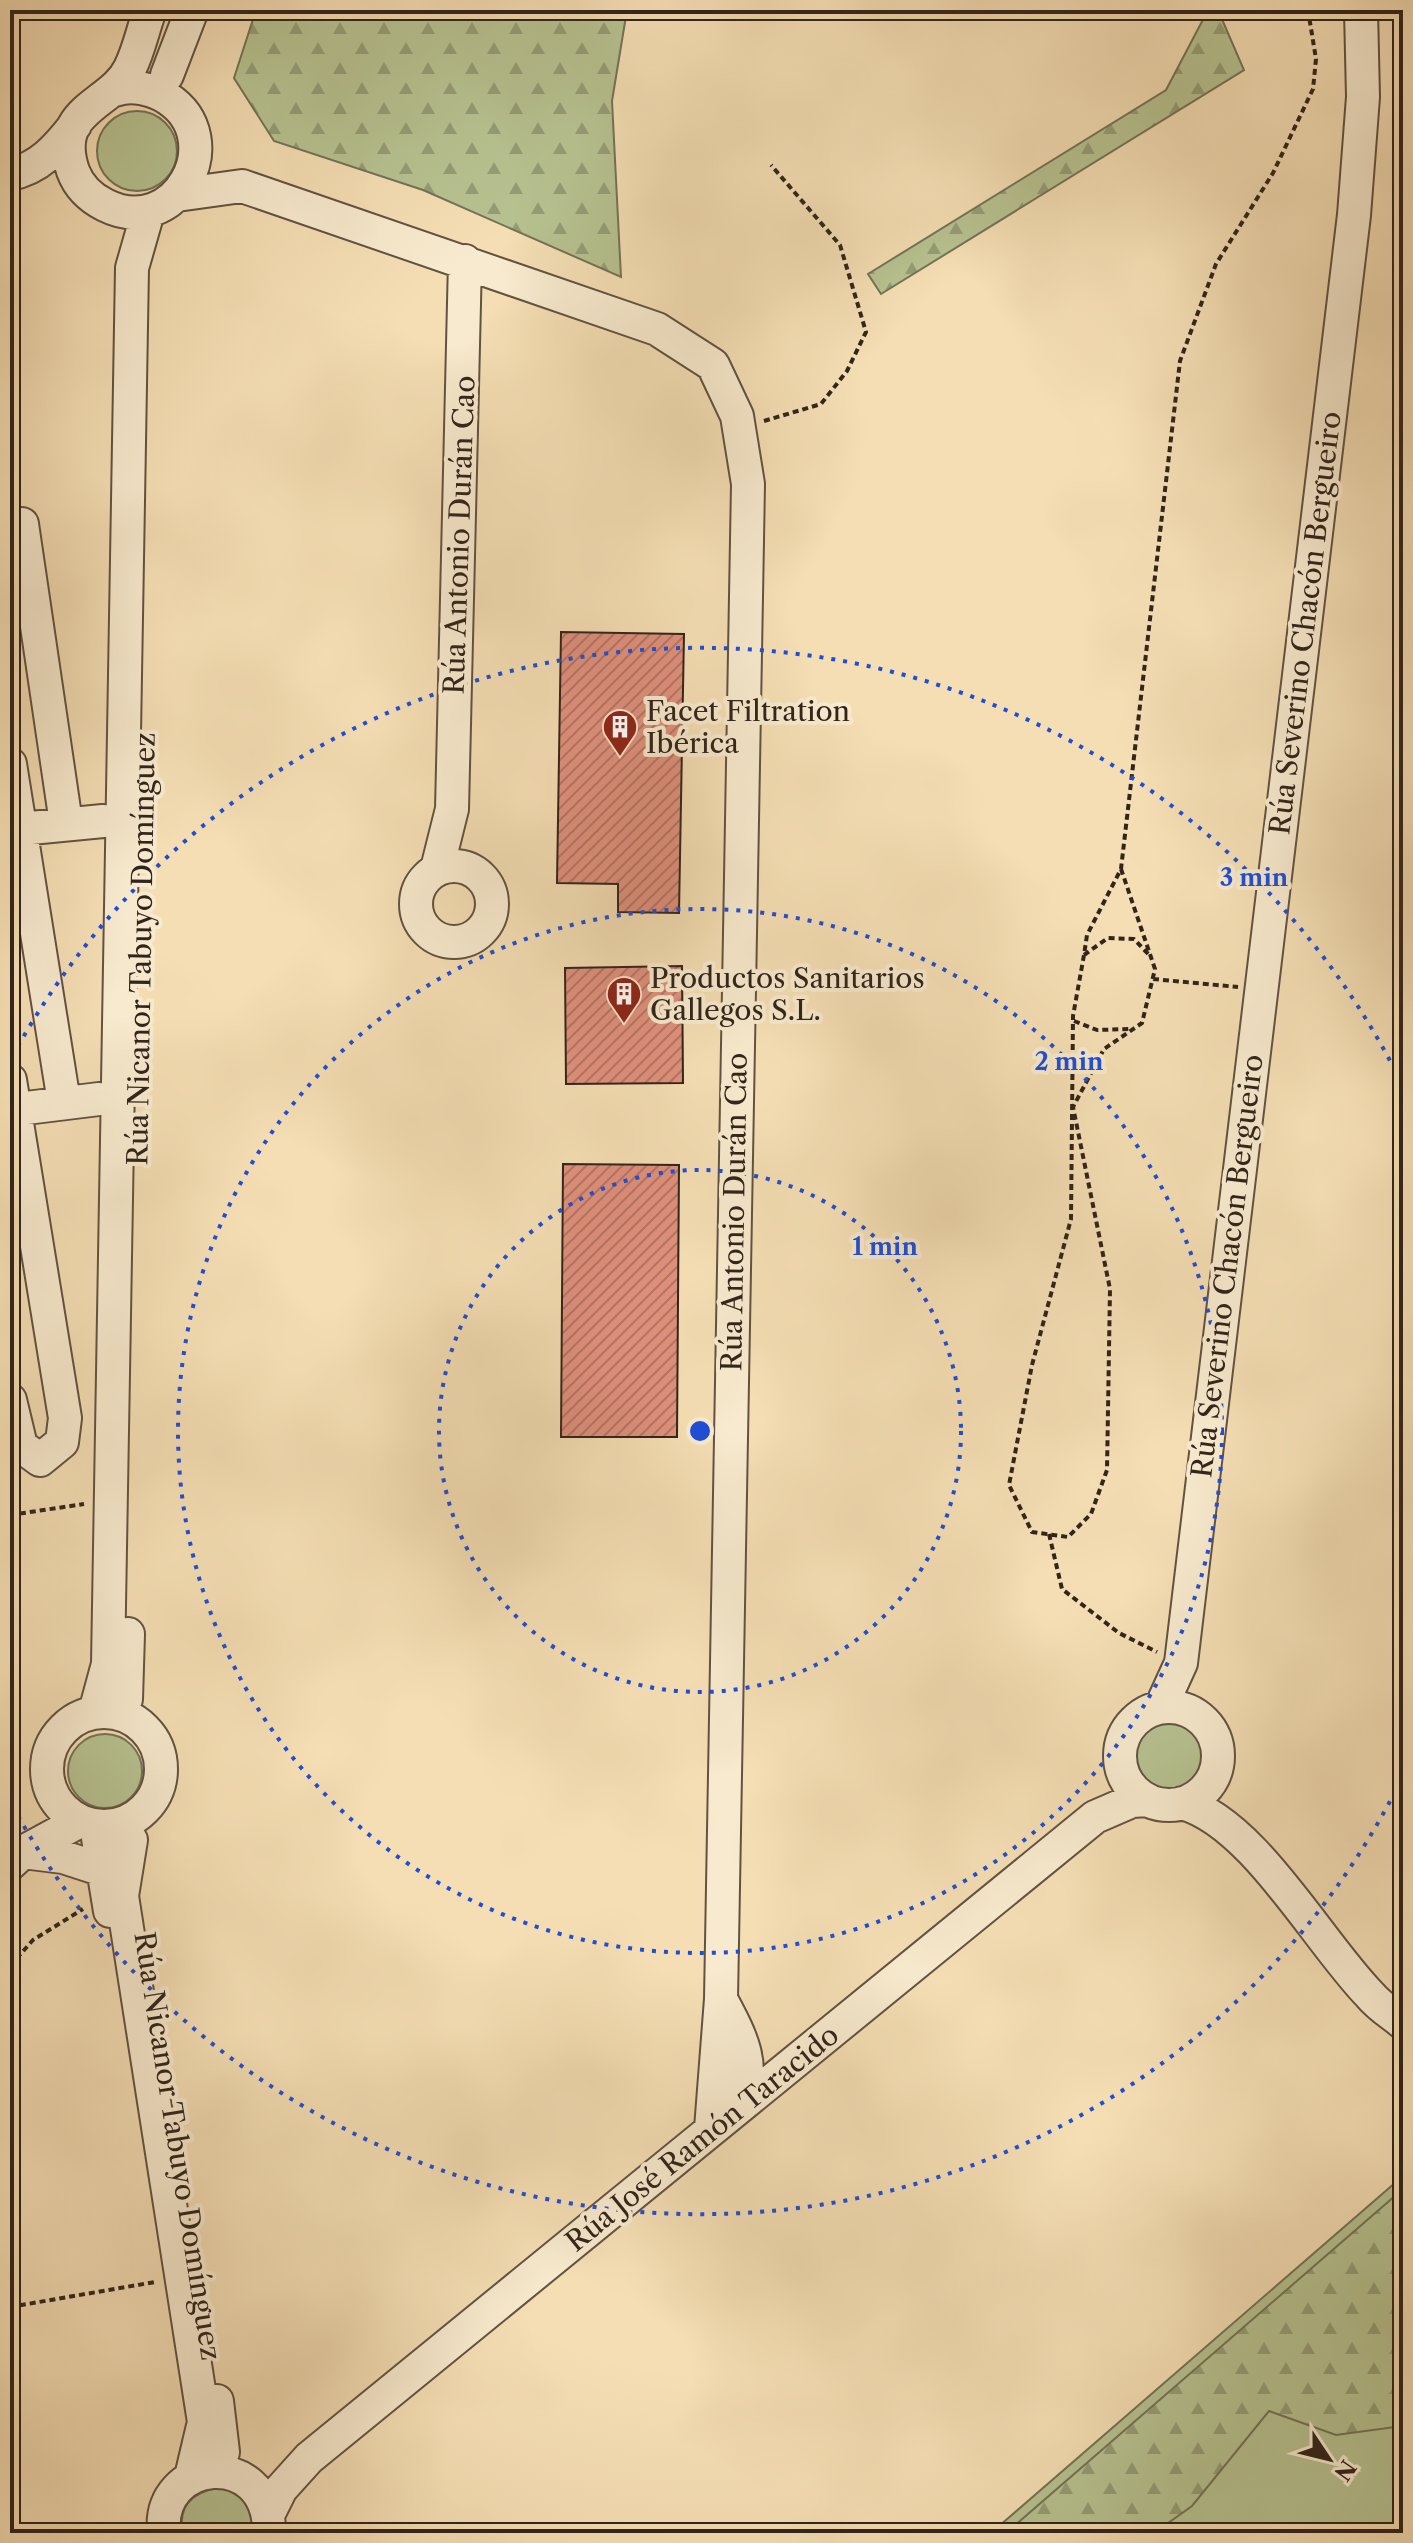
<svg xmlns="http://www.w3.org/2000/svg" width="1413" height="2543" viewBox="0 0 1413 2543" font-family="'Libre Caslon Text',serif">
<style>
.grass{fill:#b7c291;stroke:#747356;stroke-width:2}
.forest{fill:url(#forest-firs);stroke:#747356;stroke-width:2}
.building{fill:url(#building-hatch);stroke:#31241c;stroke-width:2}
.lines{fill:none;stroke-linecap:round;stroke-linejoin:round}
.minor-casing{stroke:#625242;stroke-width:36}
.path{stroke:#31241c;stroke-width:4;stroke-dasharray:6 4;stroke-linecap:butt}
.minor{stroke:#f8eace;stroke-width:32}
.ring{fill:none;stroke:#1d4ed8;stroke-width:4;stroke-dasharray:4 8}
.labels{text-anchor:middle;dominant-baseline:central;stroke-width:8;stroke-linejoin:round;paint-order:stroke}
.street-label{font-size:28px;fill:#31241c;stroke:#f8eace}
.poi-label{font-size:28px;fill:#31241c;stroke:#f8eace;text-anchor:start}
.centre{fill:#1d4ed8;stroke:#f8eace;stroke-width:4}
.ring-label{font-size:24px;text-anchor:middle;font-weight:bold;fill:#1d4ed8;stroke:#f8eace;stroke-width:8;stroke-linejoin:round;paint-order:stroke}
</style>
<defs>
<pattern id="forest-firs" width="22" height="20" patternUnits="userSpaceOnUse" patternTransform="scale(2)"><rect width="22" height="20" fill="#b7c291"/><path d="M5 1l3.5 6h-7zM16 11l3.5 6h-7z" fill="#959d76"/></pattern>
<pattern id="building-hatch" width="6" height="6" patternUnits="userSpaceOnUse" patternTransform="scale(2)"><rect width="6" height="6" fill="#e0907c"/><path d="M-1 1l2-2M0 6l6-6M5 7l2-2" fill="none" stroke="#b67565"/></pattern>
</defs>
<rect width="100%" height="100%" fill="#f5deb4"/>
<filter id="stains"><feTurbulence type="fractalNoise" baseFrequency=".0025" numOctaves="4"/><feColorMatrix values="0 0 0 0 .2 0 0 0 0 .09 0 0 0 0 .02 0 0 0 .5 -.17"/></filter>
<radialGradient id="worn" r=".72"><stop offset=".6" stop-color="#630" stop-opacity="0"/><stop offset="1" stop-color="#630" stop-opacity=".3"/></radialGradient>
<!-- grass -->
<path class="grass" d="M97 151a40 40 0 1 1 80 0a40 40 0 1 1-80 0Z
M1131 1755a37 37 0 1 1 74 0a37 37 0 1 1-74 0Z
M68 1771a37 37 0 1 1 74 0a37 37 0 1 1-74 0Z
M 1403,2176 L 1403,2533 L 991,2533 Z
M 229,2487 L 249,2500 L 254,2533 L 183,2533 C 176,2500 201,2488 229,2487 Z"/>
<!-- forest -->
<path class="forest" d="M 256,10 L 627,10 L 612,101 L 621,277 L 423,190 L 274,141 L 234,78 Z
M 1208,10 L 1218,10 L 1244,70 L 881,294 L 868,274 L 1166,90 Z
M 1403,2189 L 1403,2426 L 1336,2435 L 1269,2411 L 1192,2506 L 1154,2533 L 1006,2533 Z"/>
<!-- building -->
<path class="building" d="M 561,632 L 684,634 L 679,913 L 618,912 L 618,884 L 557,883 Z
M 682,966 L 683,1083 L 566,1084 L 565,968 Z
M 563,1164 L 679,1165 L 677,1437 L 561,1437 Z"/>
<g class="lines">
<defs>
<path id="minor" d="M 167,75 L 192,10
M 115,90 C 132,84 152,89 167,98 C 231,139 176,241 105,205 C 91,198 79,187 73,171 C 52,108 112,106 130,68 C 139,50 143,29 150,10
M 10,174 C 39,169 58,147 75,125
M 177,195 L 242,186 L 657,329 L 713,365 L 737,416 L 748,484 L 721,1999 L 711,2129
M 10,526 L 22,524 L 66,823
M 10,764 L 64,1102
M 10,830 L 103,821
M416 904a38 38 0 1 1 76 0a38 38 0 1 1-76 0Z
M 437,869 L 452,809 L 465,261
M 10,1080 L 65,1418 L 62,1442 L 40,1460 L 21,1446 L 10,1400
M 10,1110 L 99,1099
M 126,1699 L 128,1634
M 1161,1707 L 1181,1663 L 1354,215 L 1363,97 L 1361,10
M1120 1756a49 49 0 1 1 98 0a49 49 0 1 1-98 0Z
M 95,1712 L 108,1664 L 132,268 L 148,212
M47 1769a57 57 0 1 1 114 0a57 57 0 1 1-114 0Z
M 1182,1803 C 1253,1822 1318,1942 1370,1995 C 1379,2006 1392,2014 1403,2023
M 96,1826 L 110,1911
M 131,1840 L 122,1896 L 204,2422 L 191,2477
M 23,1852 L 63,1857 L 103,1870
M 10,1864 L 23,1852 L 80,1821
M 721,1999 C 740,2035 757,2064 740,2104
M 217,2401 L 223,2452
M 269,2513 L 281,2489 L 309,2458 L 1095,1817 L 1132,1801 L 1148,1800
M 164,2533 C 156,2458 267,2447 269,2529"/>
</defs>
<!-- minor casing -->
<use href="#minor" class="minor-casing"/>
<!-- path -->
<path class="path" d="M 764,421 L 821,404 L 847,371 L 866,332 L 840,245 L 771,165
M 1121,869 L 1155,969 L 1142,1023 L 1104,1049 L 1073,1107 L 1110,1289 L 1107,1470 L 1091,1514 L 1068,1537 L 1032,1532 L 1009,1485 L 1032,1365 L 1071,1219 L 1073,1016 L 1084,955 L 1087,935 L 1121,869 L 1180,361 L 1216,264 L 1273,173 L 1313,89 L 1316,59 L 1308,10
M 1084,955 L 1108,938 L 1134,939 L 1150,956
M 1153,979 L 1238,987
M 1074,1021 L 1097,1030 L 1131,1029
M 10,1515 L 84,1504
M 1049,1534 L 1062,1589 L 1119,1633 L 1157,1652
M 10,1966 L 33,1940 L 83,1909
M 10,2307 L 155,2282"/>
<!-- minor -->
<use href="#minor" class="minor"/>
</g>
<!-- distance rings -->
<g class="ring">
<circle cx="700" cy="1431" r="261"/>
<circle cx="700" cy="1431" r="522"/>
<path d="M1401 1780A783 783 0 0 1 12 1805M12 1057A783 783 0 0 1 1401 1082"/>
</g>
<!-- icons -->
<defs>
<symbol id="building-pin" viewBox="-11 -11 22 30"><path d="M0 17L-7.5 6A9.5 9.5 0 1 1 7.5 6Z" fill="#8f2418" stroke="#f8eace"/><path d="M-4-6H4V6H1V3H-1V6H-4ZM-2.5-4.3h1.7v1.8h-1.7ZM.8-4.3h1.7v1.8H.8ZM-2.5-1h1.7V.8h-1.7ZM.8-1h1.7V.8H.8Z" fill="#fff"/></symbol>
</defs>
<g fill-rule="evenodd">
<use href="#building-pin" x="600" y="707" width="40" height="54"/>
<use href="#building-pin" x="604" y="974" width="40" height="54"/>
</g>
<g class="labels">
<!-- street labels -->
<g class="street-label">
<text transform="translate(459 535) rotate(-88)">Rúa Antonio Durán Cao</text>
<text transform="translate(1305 623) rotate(-83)">Rúa Severino Chacón Bergueiro</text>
<text transform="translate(141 949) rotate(-89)">Rúa Nicanor Tabuyo Domínguez</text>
<text transform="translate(734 1212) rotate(-89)">Rúa Antonio Durán Cao</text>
<text transform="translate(1227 1266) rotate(-83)">Rúa Severino Chacón Bergueiro</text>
<text transform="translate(702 2138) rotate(-39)">Rúa José Ramón Taracido</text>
<text transform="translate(178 2146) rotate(81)">Rúa Nicanor Tabuyo Domínguez</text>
</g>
<!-- poi labels -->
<g class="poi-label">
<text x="646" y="711">Facet Filtration<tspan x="646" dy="32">Ibérica</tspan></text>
<text x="650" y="978">Productos Sanitarios<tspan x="650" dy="32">Gallegos S.L.</tspan></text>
</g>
</g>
<circle cx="700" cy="1431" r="12" class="centre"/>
<g class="ring-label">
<text x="1254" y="886">3 min</text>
<text x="1069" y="1070">2 min</text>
<text x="885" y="1255">1 min</text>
</g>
<!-- margin -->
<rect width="1413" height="2543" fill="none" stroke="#f5deb4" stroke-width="40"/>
<rect x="12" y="12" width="1389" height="2519" fill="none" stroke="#31241c" stroke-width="4"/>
<rect x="20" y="20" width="1373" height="2503" fill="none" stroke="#31241c" stroke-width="2"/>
<!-- north arrow -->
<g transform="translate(1329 2459) rotate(125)" stroke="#f8eace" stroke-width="6" paint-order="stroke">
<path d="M0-6L14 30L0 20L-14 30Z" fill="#31241c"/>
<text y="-12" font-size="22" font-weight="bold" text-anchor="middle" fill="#31241c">N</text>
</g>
<rect width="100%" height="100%" filter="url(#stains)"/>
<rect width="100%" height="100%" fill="url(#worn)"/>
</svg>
